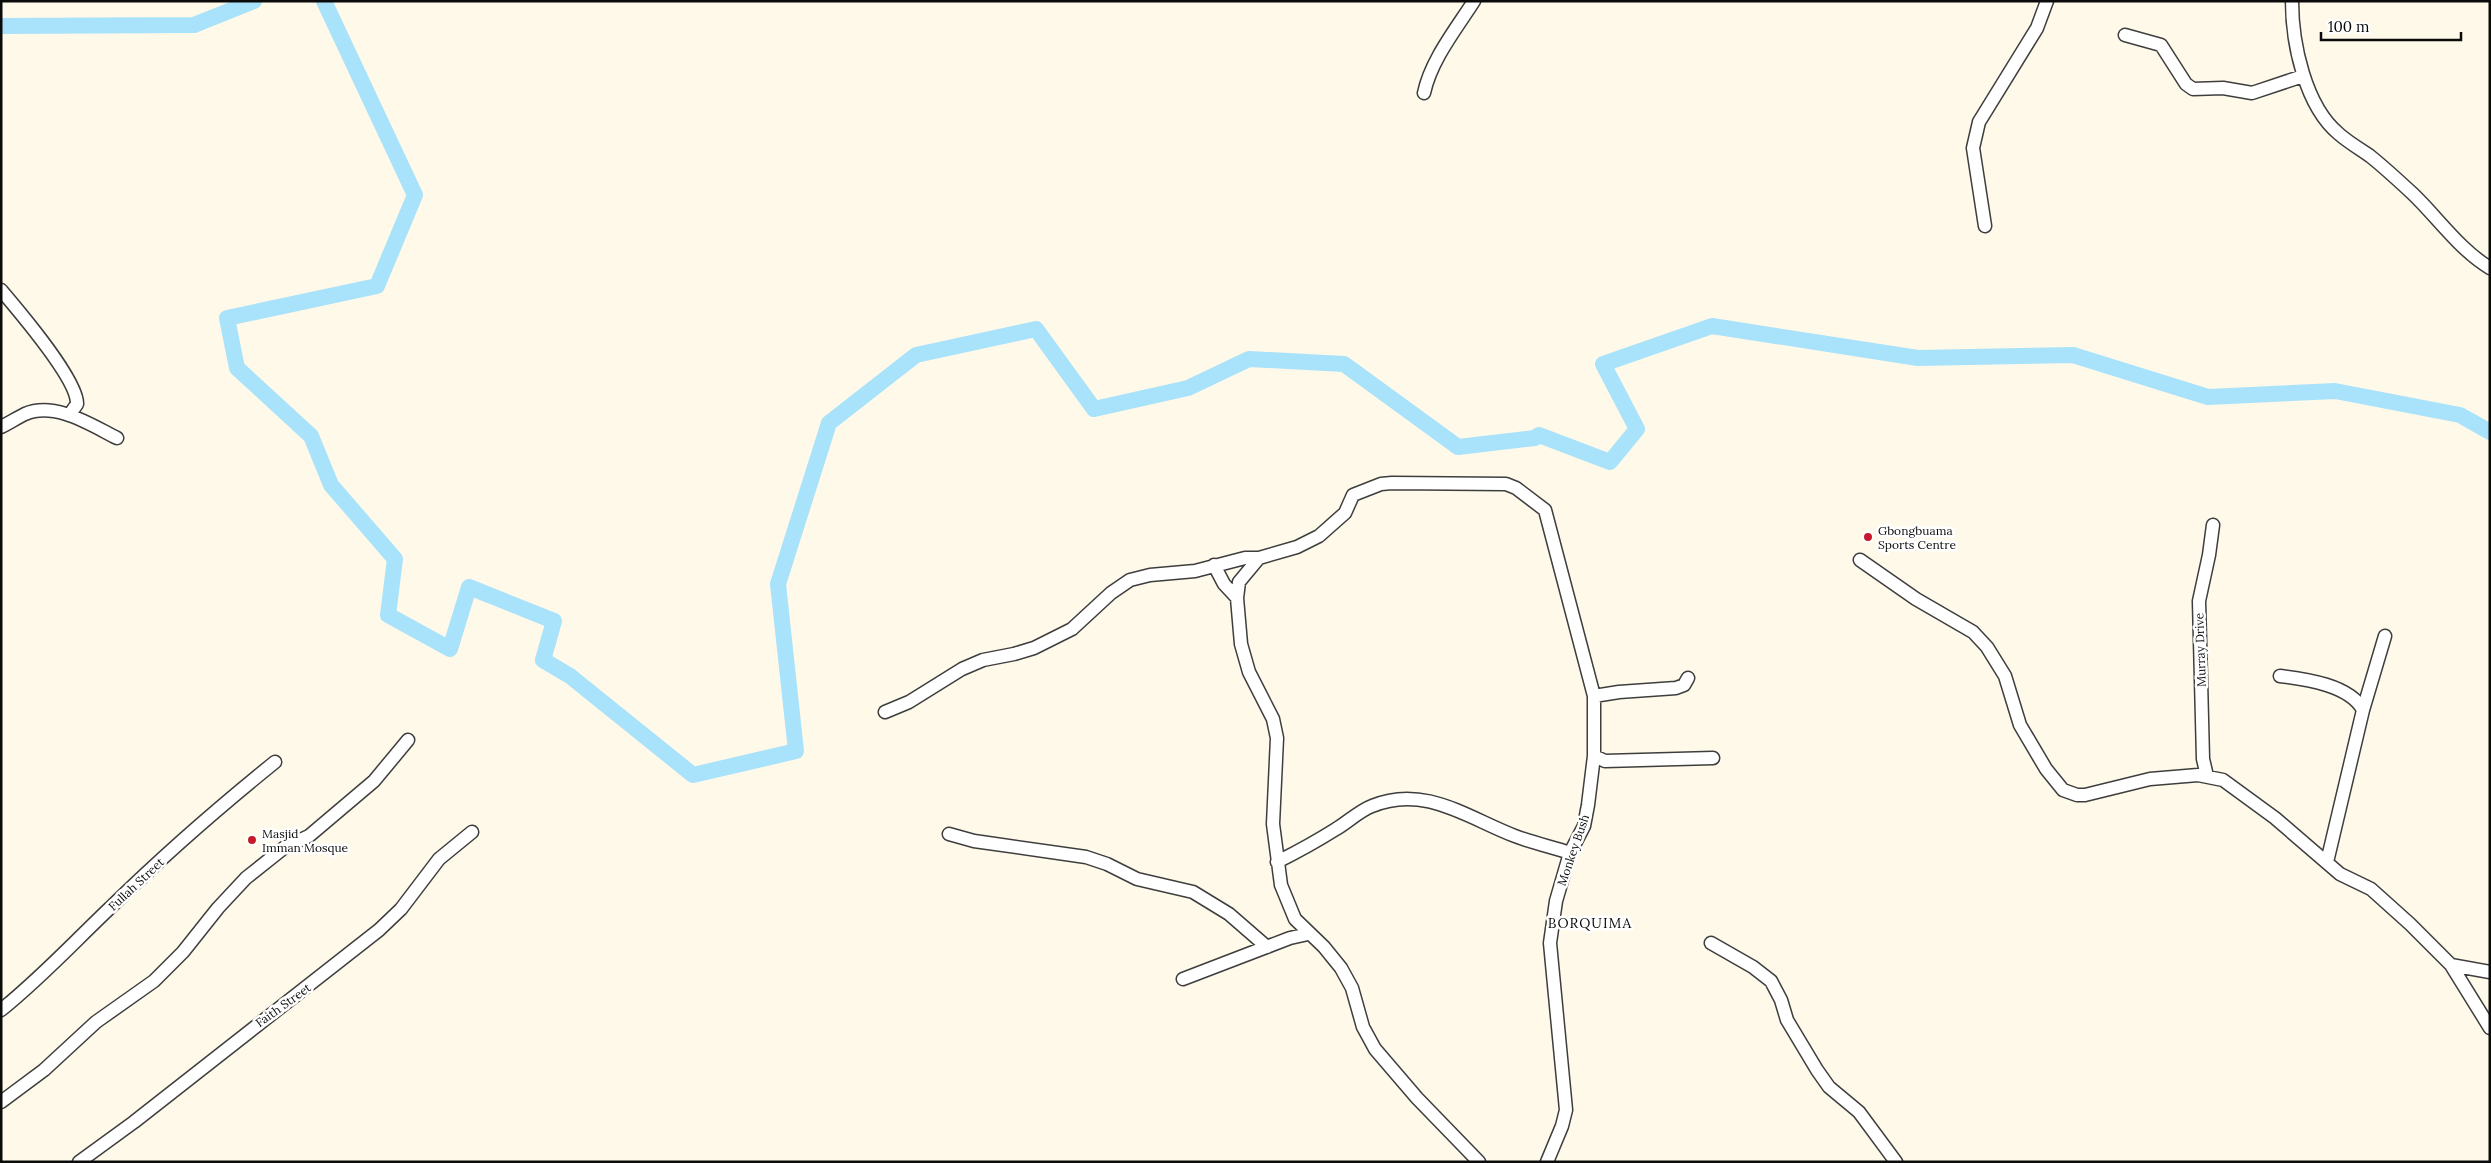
<svg xmlns="http://www.w3.org/2000/svg" width="2491" height="1163" viewBox="0 0 2491 1163" font-family="Lora,serif">
<style>
.lines{fill:none;stroke-linecap:round;stroke-linejoin:round}
.river{stroke:#a9e2fb;stroke-width:16}
.minor-casing{stroke:#3e3e3e;stroke-width:15}
.minor{stroke:#fff;stroke-width:12}
.poi-dot{fill:#c5192d;stroke:#fff;stroke-width:2}
.labels{text-anchor:middle;dominant-baseline:central;stroke-width:5;stroke-linejoin:round;paint-order:stroke}
.poi-label{font-size:12px;fill:#0b0b0b;stroke:#fff;text-anchor:start}
.street-label{font-size:12px;fill:#0b0b0b;stroke:#fff}
.neighbourhood-label{font-size:14px;letter-spacing:1px;fill:#0b0b0b;stroke:#fff}
</style>
<rect width="100%" height="100%" fill="#fff9e9"/>
<g class="lines">
<!-- river -->
<path class="river" d="M 324,1 L 415,195 L 377,286 L 227,318 L 237,368 L 311,436 L 331,485 L 395,559 L 388,615 L 450,649 L 469,587 L 554,621 L 543,660 L 570,676 L 693,775 L 796,751 L 778,584 L 829,423 L 916,355 L 1036,329 L 1094,409 L 1188,388 L 1249,359 L 1344,364 L 1458,447 L 1535,438 L 1539,435 L 1610,462 L 1637,429 L 1603,364 L 1712,326 L 1918,358 L 2073,355 L 2208,397 L 2335,391 L 2460,415 L 2490,432
M 1,26 L 194,25 L 254,1"/>
<defs>
<path id="minor" d="M 2292,1 C 2292,43 2305,106 2339,134 C 2348,142 2360,149 2370,156 C 2385,168 2399,181 2413,194 C 2438,218 2460,250 2490,268
M 2125,35 L 2161,45 L 2186,84 L 2193,89 L 2223,88 L 2252,93 L 2303,76
M 1424,93 C 1431,60 1456,29 1474,1
M 1985,226 L 1973,148 L 1979,122 L 2037,28 L 2047,1
M 1,290 C 18,310 78,380 77,404 L 70,414
M 1,427 C 9,423 17,418 25,414 C 55,401 91,425 117,438
M 1860,560 L 1916,599 L 1973,632 L 1987,647 L 2005,676 L 2020,725 L 2046,769 L 2063,790 L 2077,795 L 2085,795 L 2150,779 L 2198,775 L 2223,780 L 2275,818 L 2340,874 L 2371,889 L 2410,924 L 2451,965 L 2490,972
M 1214,565 L 1224,584 L 1237,598
M 2280,676 C 2305,679 2350,685 2363,710 L 2327,862
M 1594,696 L 1619,692 L 1676,688 L 1684,685 L 1688,678
M 2363,710 L 2385,636
M 885,712 L 909,702 L 962,669 L 983,660 L 1014,654 L 1034,648 L 1072,629 L 1111,593 L 1130,580 L 1150,575 L 1195,571 L 1245,558 L 1259,558
M 1594,756 L 1605,761 L 1713,758
M 2207,776 L 2203,759 L 2199,601 L 2209,555 L 2213,525
M 949,834 L 974,841 L 1086,857 L 1107,864 L 1137,879 L 1193,892 L 1229,914 L 1267,947
M 1277,862 C 1297,852 1317,841 1336,829 C 1348,822 1359,811 1372,806 C 1424,784 1468,818 1515,836 C 1533,843 1552,847 1570,853
M 1711,943 L 1753,967 L 1771,981 L 1781,1000 L 1787,1020 L 1817,1070 L 1829,1087 L 1859,1112 L 1896,1162
M 2451,965 L 2490,1028
M 1183,979 L 1290,938 L 1308,934
M 1,1010 C 41,978 75,941 112,906 C 164,855 218,808 275,762
M 1,1102 L 44,1070 L 96,1022 L 154,981 L 183,952 L 218,908 L 246,878 L 285,847 L 309,836 L 374,781 L 408,740
M 79,1162 L 134,1122 L 379,930 L 401,909 L 439,859 L 472,832
M 1479,1162 L 1417,1098 L 1375,1049 L 1363,1027 L 1352,988 L 1341,968 L 1324,947 L 1295,919 L 1281,885 L 1273,824 L 1277,738 L 1273,719 L 1249,672 L 1241,644 L 1237,598 L 1239,582 L 1259,558 L 1297,547 L 1319,536 L 1345,513 L 1353,495 L 1381,484 L 1392,483 L 1506,484 L 1516,488 L 1545,510 L 1594,696 L 1594,756 L 1588,805 L 1584,826 L 1570,853 L 1556,901 L 1550,943 L 1566,1110 L 1562,1126 L 1547,1162"/>
</defs>
<!-- minor casing -->
<use href="#minor" class="minor-casing"/>
<!-- minor -->
<use href="#minor" class="minor"/>
</g>
<!-- markers -->
<g class="poi-dot">
<circle cx="1868" cy="537" r="5"/>
<circle cx="252" cy="840" r="5"/>
</g>
<g class="labels">
<!-- poi labels -->
<g class="poi-label">
<text x="1878" y="530">Gbongbuama<tspan x="1878" dy="14">Sports Centre</tspan></text>
<text x="262" y="833">Masjid<tspan x="262" dy="14">Imman Mosque</tspan></text>
</g>
<!-- street labels -->
<g class="street-label">
<text transform="translate(2200 650) rotate(-92)">Murray Drive</text>
<text transform="translate(1573 850) rotate(-71)">Monkey Bush</text>
<text transform="translate(136 884) rotate(-43)">Fullah Street</text>
<text transform="translate(283 1005) rotate(-36)">Faith Street</text>
</g>
<!-- neighbourhood labels -->
<g class="neighbourhood-label">
<text x="1590" y="923">BORQUIMA</text>
</g>
</g>
<!-- border -->
<rect width="2491" height="1163" fill="none" stroke="#0b0b0b" stroke-width="5"/>
<!-- scale -->
<path d="M2321 32v8h140v-8" fill="none" stroke="#0b0b0b" stroke-width="2.5"/>
<text x="2328" y="32" font-size="15" fill="#0b0b0b" stroke="#ffffff" stroke-width="4" paint-order="stroke">100 m</text>
</svg>
